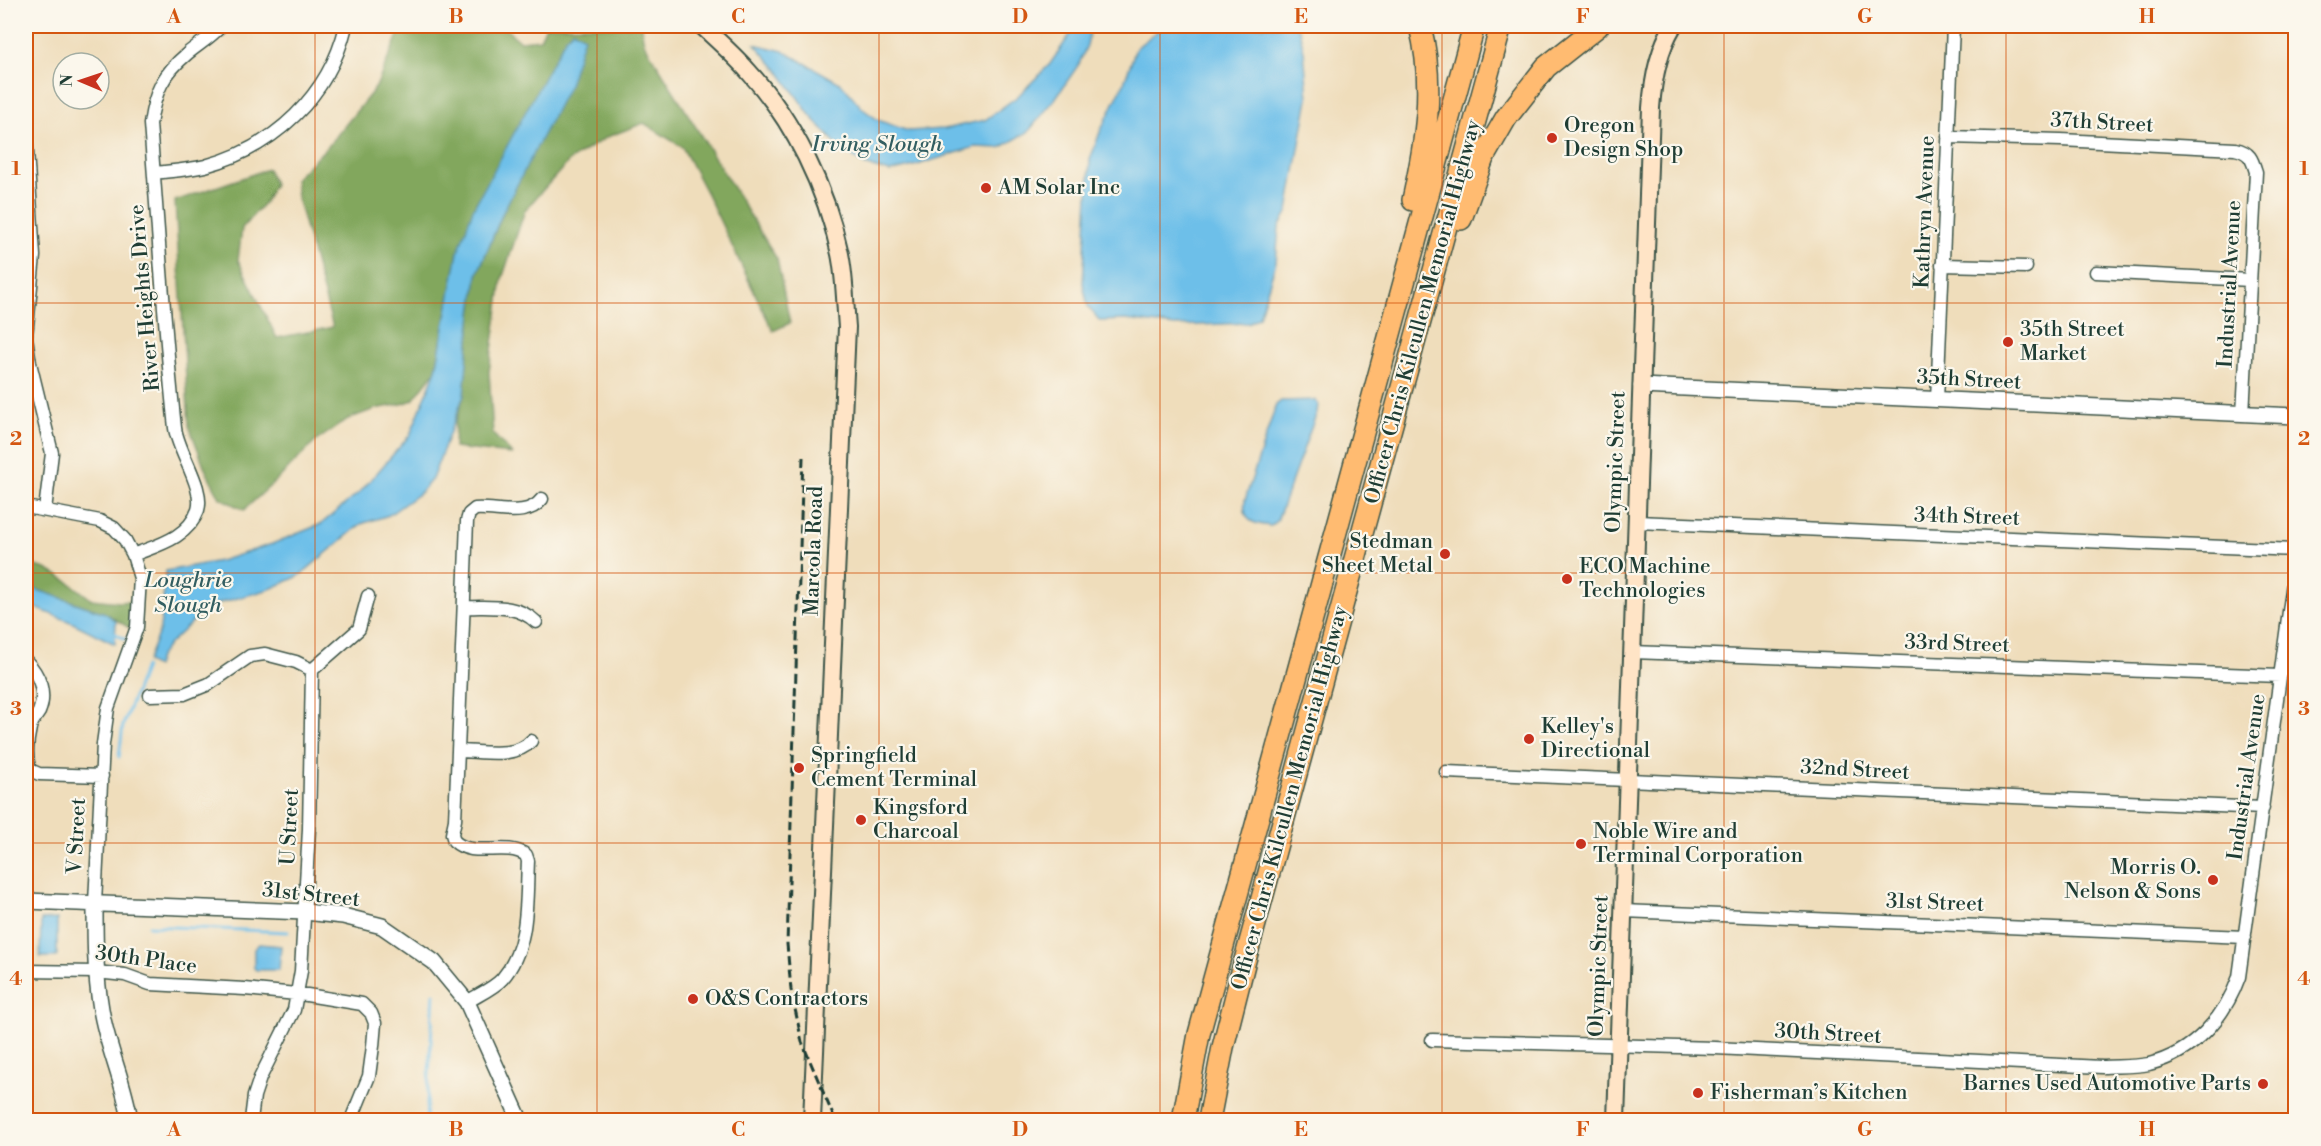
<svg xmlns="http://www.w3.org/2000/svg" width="2321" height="1146" viewBox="0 0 2321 1146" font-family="'Libre Bodoni',serif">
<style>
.forest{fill:#82a75d;stroke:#507248;stroke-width:1.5}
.water{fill:#6dbfe9;stroke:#467e8e;stroke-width:1.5}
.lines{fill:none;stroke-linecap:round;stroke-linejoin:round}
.stream{stroke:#6dbfe9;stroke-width:3}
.minor-casing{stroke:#3e5548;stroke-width:15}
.tertiary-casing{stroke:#3e5548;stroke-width:18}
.secondary-casing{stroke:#3e5548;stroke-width:20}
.motorway-casing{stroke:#3e5548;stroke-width:24}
.minor{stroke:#fff;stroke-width:12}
.tertiary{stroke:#fff;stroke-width:15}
.secondary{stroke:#ffe4c6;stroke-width:16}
.motorway{stroke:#ffbb71;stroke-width:21}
.rail{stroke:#1f3d34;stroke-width:3;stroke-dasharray:9 4.5;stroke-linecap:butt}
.grid{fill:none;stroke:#d45610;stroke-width:1.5;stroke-opacity:0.55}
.poi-dot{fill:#c8321e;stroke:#fbf7ec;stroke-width:2}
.labels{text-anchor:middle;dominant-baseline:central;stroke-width:4.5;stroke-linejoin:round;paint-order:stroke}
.street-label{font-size:21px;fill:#1f3d34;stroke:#fbf7ec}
.poi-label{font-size:21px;fill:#1f3d34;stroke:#fbf7ec;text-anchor:start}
.water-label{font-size:22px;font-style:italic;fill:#325e61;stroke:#fbf7ec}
.neatline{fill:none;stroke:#d45610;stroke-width:2}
.grid-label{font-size:20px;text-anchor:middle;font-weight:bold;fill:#d45610}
</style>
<rect width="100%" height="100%" fill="#fbf7ec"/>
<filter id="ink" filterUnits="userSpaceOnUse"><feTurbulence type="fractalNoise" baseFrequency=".0167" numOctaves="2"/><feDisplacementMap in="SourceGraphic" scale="12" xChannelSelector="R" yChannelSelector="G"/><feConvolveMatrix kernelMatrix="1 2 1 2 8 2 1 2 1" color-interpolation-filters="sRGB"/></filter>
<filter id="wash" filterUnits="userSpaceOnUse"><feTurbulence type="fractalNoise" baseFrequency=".008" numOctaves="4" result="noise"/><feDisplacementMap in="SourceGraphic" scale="24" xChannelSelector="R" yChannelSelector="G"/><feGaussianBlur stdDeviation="1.35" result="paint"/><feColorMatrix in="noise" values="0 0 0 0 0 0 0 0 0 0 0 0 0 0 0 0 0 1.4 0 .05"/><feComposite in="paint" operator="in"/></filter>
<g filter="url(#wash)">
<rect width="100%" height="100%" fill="#efddbb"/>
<!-- forest -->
<path class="forest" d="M 402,26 L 502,26 L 520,41 L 540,39 L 546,26 L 641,26 L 644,43 L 777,259 L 790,323 L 773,331 L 707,194 L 682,147 L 644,123 L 607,137 L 570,160 L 525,210 L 502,279 L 489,372 L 493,434 L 512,454 L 454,448 L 455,423 L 464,395 L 470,329 L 477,275 L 503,212 L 458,252 L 436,370 L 413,400 L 402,404 L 375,409 L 348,419 L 316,441 L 281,476 L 244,510 L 220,498 L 206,471 L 189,426 L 175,201 L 268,169 L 274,184 L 265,202 L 242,228 L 238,260 L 277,338 L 333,327 L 297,197 L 295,179 L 330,144 L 376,87 Z
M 26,563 L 46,569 L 66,580 L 91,599 L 120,602 L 131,601 L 131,629 L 105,613 L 26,586 Z"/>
<!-- water -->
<path class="water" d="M 1076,26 L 1091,26 L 1087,45 L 1079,64 L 1055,99 L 1028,132 L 1000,148 L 975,147 L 914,166 L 890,172 L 864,165 L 838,146 L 810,115 L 778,70 L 755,44 L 783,51 L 812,67 L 842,84 L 863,109 L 878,120 L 908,131 L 944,129 L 985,120 L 1018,96 L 1050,64 Z
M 1170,26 L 1294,26 L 1299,30 L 1304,51 L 1308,98 L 1288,211 L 1279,227 L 1276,262 L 1259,317 L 1248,323 L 1175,326 L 1126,320 L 1100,321 L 1088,307 L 1083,284 L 1090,160 L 1100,132 L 1124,83 L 1136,48 L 1160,29 Z
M 573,30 L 584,37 L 569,85 L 503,212 L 477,275 L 470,329 L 464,395 L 432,479 L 421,492 L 389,515 L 361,524 L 299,576 L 270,589 L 209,606 L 169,644 L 159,657 L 156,667 L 147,662 L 160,629 L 166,571 L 220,561 L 272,544 L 321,524 L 362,490 L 410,435 L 436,370 L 458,252 L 473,209 L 566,37 Z
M 1315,400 L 1318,404 L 1317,412 L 1277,521 L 1271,526 C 1252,524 1242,521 1245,500 L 1276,405 L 1281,401 Z
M 26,586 L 105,613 L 116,621 L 115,644 L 73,623 L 26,604 Z
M 57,919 L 57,957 L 40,957 L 41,920 Z
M 259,944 L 281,946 L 279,970 L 256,970 L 254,968 L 254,949 Z"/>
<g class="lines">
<!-- stream -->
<path class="stream" d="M 114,633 L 125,639
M 119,757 L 123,725 L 145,667
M 149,926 L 288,932
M 426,1120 L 434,994"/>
</g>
</g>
<g filter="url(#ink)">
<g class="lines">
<defs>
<path id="minor" d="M 26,136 L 34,256 L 26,337 L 30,363 L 52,453 L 45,510
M 1948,137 L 2061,140 L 2235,149 C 2250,152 2252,159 2256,172 L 2243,414
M 154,173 C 171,171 188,170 205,166 C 274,148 329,96 346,26
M 1942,265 L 2026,267
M 2096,272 L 2250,280
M 1937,400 L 1953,26
M 26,507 L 100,521 L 114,528 L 125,540 L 133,555 L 140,578 L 137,627 L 108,708 L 103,744 L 95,903
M 1637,522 L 2296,550
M 133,555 C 158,545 188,538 198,510 C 205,488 178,452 175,428 C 164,327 158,225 150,124 C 155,91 162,75 188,53 C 199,44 211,37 221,26
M 464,607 C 489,608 517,603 536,622
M 1632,652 L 2280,676
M 26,661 C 39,674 47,693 39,712 C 36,717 31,722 30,728 C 27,741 26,758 30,770 L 39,774 L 102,776
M 312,670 L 359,629 L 368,596
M 150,695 L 184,694 L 209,684 L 250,656 L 265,654 L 296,662 L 312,670
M 458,751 C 480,751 516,759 531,741
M 1446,772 L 2263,808
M 1623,911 L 2245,937
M 26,971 L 96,972 L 125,975 L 150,984 L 245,989 L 307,995 L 362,1004 L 371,1013 L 375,1023 L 373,1046 L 369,1076 L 351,1120
M 467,1002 C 478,995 494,988 502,979 C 530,947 526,900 528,861 L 526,855 C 505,841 473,859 454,841 L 452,834 L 455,820 L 458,751 L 467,521 L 469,514 L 475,509 C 497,507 527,519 542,499
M 1432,1040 L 1715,1048 L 2102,1067 C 2117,1066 2134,1067 2149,1064 C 2193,1053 2224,1019 2239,977 L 2296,560
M 251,1120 L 254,1096 L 260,1078 L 294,1010 L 301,971 L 309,829 L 312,670"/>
<path id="tertiary" d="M 1641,386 L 2296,416
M 26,901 L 305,912 L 343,916 L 382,926 L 434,962 L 467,1002 L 520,1120
M 95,903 C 95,938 95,974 101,1009 C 107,1047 124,1081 130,1120"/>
<path id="secondary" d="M 702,26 C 718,41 734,55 748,71 C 794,121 826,188 840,254 C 845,278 845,304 847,327 L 812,1120
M 1616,1120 L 1651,108 C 1653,79 1658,51 1673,26"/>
<path id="motorway" d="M 1413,200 C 1426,141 1435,85 1420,26
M 1461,219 L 1483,158 L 1506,118 L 1546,67 L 1598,26
M 1183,1120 L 1199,1034 L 1474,26
M 1209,1120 L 1223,1047 L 1244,964 L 1501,26"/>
</defs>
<!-- minor casing -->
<use href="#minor" class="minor-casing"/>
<!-- tertiary casing -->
<use href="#tertiary" class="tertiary-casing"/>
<!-- secondary casing -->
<use href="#secondary" class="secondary-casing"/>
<!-- motorway casing -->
<use href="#motorway" class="motorway-casing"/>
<!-- minor -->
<use href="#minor" class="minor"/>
<!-- tertiary -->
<use href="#tertiary" class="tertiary"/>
<!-- secondary -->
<use href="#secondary" class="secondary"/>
<!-- motorway -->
<use href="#motorway" class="motorway"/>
<!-- rail -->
<path class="rail" d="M 803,457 L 787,944 L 791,990 L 802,1042 L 835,1120"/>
</g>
</g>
<!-- grid -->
<path class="grid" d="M 315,26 L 315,1120M 597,26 L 597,1120M 879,26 L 879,1120M 1160,26 L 1160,1120M 1442,26 L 1442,1120M 1724,26 L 1724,1120M 2006,26 L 2006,1120M 26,303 L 2296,303M 26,573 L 2296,573M 26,843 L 2296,843"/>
<!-- markers -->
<g class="poi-dot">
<circle cx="1552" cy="138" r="6"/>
<circle cx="986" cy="188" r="6"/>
<circle cx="2008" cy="342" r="6"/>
<circle cx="1445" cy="554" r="6"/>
<circle cx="1567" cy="579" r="6"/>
<circle cx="1529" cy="739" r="6"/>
<circle cx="799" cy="768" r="6"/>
<circle cx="861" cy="820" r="6"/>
<circle cx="1581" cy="844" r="6"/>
<circle cx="2213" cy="880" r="6"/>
<circle cx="693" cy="999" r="6"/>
<circle cx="2263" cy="1084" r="6"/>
<circle cx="1698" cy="1093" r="6"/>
</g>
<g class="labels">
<!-- street labels -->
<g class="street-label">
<text transform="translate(2102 123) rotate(3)">37th Street</text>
<text transform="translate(1925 212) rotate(-88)">Kathryn Avenue</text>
<text transform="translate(2230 284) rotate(-87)">Industrial Avenue</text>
<text transform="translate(145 298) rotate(-95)">River Heights Drive</text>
<text transform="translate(1423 312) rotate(-75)">Officer Chris Kilcullen Memorial Highway</text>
<text transform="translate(1969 380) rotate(3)">35th Street</text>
<text transform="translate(1616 462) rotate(-88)">Olympic Street</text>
<text transform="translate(1967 517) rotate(2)">34th Street</text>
<text transform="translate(814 551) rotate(-88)">Marcola Road</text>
<text transform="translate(1957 644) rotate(2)">33rd Street</text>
<text transform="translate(1855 770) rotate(3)">32nd Street</text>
<text transform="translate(2247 777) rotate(-82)">Industrial Avenue</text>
<text transform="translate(1290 798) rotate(-75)">Officer Chris Kilcullen Memorial Highway</text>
<text transform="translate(290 827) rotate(-87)">U Street</text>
<text transform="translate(77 836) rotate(-87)">V Street</text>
<text transform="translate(311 895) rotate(6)">31st Street</text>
<text transform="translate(1935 903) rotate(2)">31st Street</text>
<text transform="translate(146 960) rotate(8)">30th Place</text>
<text transform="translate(1599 966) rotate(-88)">Olympic Street</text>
<text transform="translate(1828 1034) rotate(3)">30th Street</text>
</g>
<!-- poi labels -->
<g class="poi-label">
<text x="1564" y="126">Oregon<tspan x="1564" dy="24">Design Shop</tspan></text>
<text x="998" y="188">AM Solar Inc</text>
<text x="2020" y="330">35th Street<tspan x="2020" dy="24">Market</tspan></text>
<text x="1433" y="542" text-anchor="end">Stedman<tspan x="1433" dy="24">Sheet Metal</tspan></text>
<text x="1579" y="567">ECO Machine<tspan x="1579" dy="24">Technologies</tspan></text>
<text x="1541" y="727">Kelley's<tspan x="1541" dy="24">Directional</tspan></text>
<text x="811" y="756">Springfield<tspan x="811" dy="24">Cement Terminal</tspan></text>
<text x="873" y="808">Kingsford<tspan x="873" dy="24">Charcoal</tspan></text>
<text x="1593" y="832">Noble Wire and<tspan x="1593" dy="24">Terminal Corporation</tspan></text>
<text x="2201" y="868" text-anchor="end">Morris O.<tspan x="2201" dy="24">Nelson &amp; Sons</tspan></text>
<text x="705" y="999">O&amp;S Contractors</text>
<text x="2251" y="1084" text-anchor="end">Barnes Used Automotive Parts</text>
<text x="1710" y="1093">Fisherman’s Kitchen</text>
</g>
<!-- water labels -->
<g class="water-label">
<text x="877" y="144">Irving Slough</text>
<text x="188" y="580">Loughrie<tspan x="188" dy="25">Slough</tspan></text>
</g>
</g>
<!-- margin -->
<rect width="2321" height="1146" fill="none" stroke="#fbf7ec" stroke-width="66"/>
<!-- north arrow -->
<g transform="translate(81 81) rotate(272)"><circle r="28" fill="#fbf7ec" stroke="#a3ada2" stroke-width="1.5"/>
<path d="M0-4.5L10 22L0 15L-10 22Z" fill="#c8321e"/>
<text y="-9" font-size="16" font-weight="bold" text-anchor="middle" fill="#1f3d34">N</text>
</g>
<rect x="33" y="33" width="2255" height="1080" class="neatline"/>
<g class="grid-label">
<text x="174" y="23">A</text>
<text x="456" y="23">B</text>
<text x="738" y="23">C</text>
<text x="1020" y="23">D</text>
<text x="1301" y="23">E</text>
<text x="1583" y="23">F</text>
<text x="1865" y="23">G</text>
<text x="2147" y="23">H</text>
<text x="16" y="175">1</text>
<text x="2304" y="175">1</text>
<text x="16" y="445">2</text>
<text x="2304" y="445">2</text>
<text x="16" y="715">3</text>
<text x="2304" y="715">3</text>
<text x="16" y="985">4</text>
<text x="2304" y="985">4</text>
<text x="174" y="1136">A</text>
<text x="456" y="1136">B</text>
<text x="738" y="1136">C</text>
<text x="1020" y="1136">D</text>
<text x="1301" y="1136">E</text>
<text x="1583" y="1136">F</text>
<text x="1865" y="1136">G</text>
<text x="2147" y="1136">H</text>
</g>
</svg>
